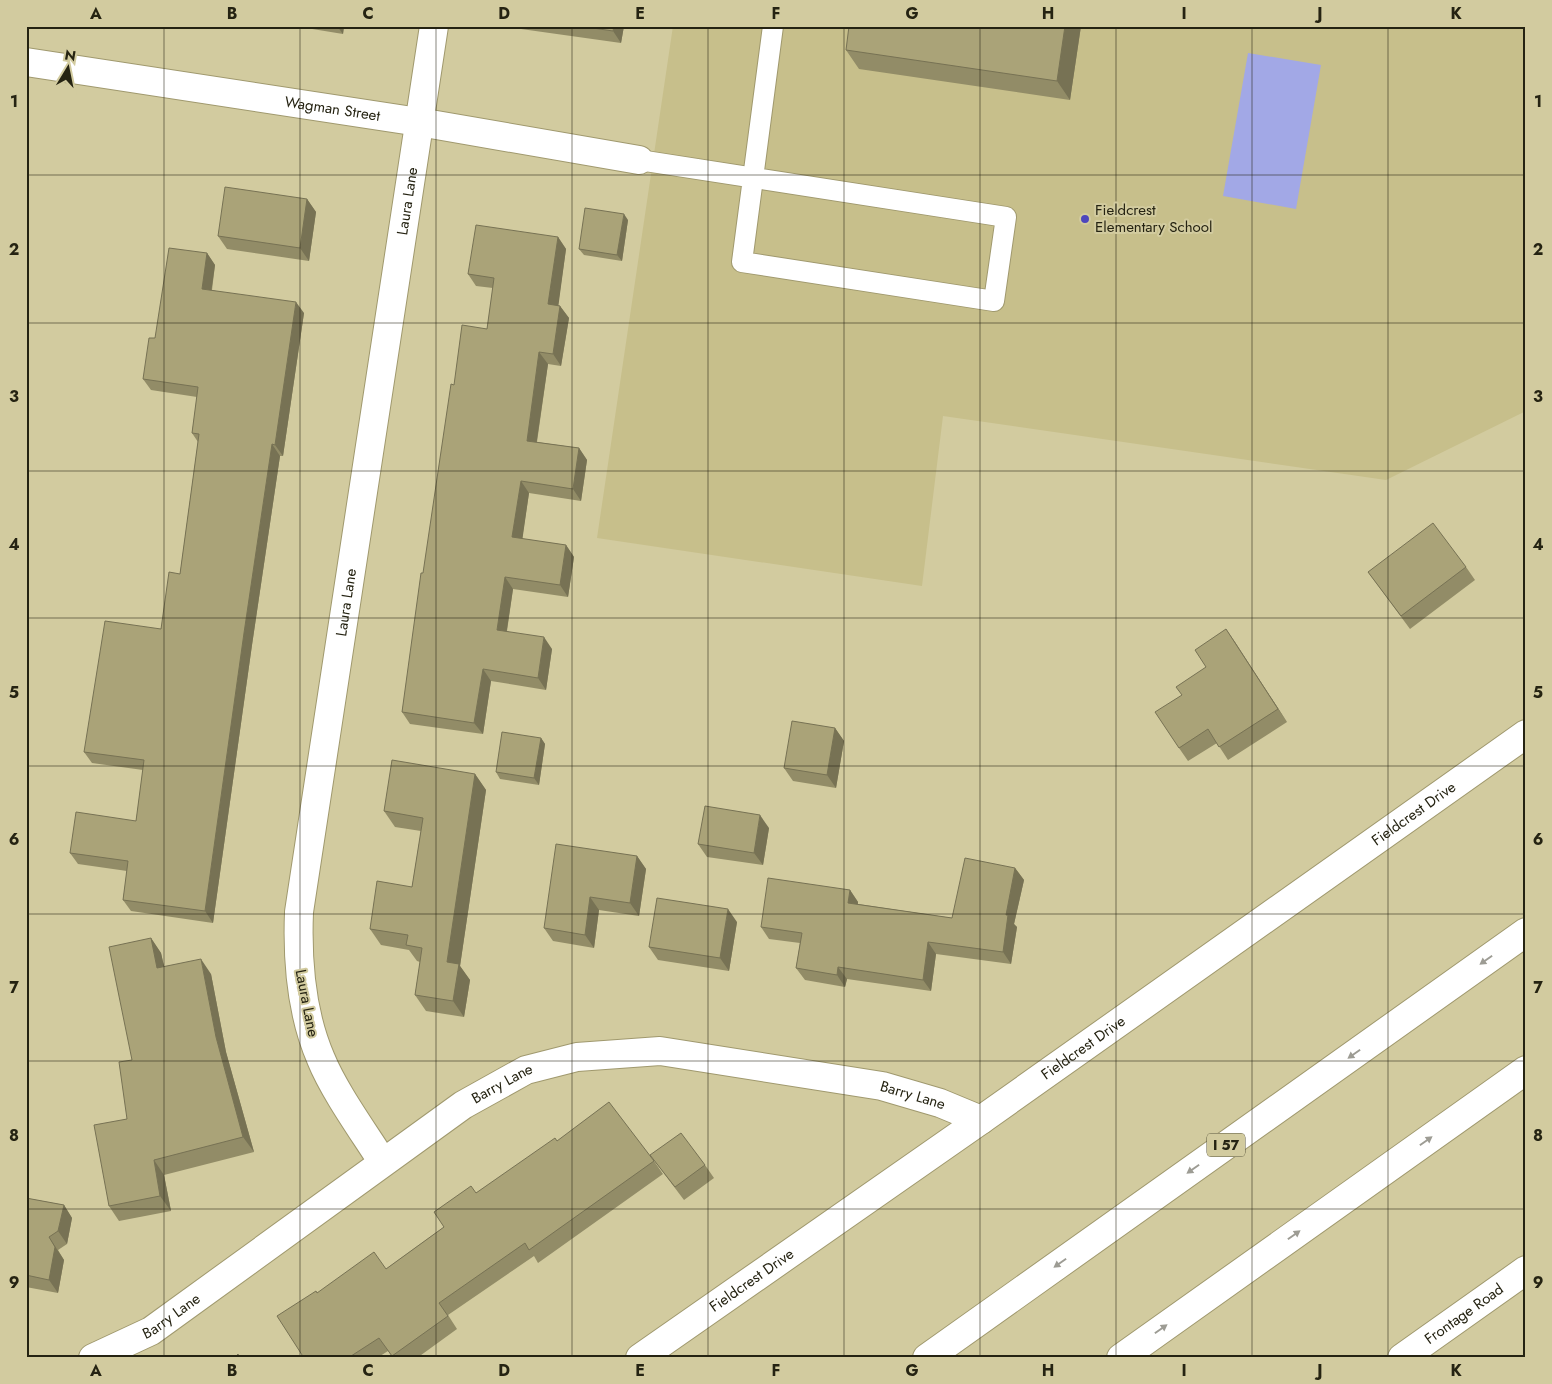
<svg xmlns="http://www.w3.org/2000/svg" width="1552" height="1384" viewBox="0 0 1552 1384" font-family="Jost,sans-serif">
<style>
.built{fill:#c7bf8b}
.green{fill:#a2a8e6}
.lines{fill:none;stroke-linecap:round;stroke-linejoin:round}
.lane-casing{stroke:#a0996e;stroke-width:22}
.street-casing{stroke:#a0996e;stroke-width:30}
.highway-casing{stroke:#a0996e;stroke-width:30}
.lane{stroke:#fff;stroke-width:20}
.street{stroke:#fff;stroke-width:28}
.highway{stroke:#fff;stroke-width:28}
.wall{fill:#928c67}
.shaded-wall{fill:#777254}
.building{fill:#aaa378;stroke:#777254}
.oneway{fill:#9d9c94}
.grid{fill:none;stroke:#252312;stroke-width:1;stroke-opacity:0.55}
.poi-dot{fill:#4d46bd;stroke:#d2cb9f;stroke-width:2}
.labels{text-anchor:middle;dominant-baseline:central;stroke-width:4;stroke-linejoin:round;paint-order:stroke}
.shield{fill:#d2cb9f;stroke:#59553c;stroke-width:1}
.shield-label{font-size:14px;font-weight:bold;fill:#252312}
.street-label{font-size:15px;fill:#252312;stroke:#d2cb9f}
.poi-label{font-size:15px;fill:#252312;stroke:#d2cb9f;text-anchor:start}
.neatline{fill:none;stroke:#252312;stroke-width:2}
.grid-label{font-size:16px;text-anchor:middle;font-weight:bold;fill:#252312}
</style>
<rect width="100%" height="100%" fill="#d2cb9f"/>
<!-- built -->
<path class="built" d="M 673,26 L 1526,26 L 1526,411 L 1386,480 L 943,416 L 922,586 L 597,538 Z"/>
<!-- green -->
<path class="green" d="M 1248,53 L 1321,65 L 1296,209 L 1223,196 Z"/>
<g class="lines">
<defs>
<path id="lane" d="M 639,160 L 1006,217 L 994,301 L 742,262 L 773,26"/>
<g id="street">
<path id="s1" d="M 26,62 L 419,122 L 639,160"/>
<path id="s2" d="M 382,1161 C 363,1131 334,1091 321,1059 C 301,1013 297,962 299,912 L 434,26"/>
<path id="s3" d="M 93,1358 L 151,1331 L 463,1105 L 526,1070 L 577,1057 L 660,1051 L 882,1086 L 940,1103 L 981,1120"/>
<path id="s4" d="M 640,1358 L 981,1120 L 1526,734"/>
<path id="s5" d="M 1402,1358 L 1526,1270"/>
</g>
<path id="highway" d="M 927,1358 L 1526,932
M 1121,1358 L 1526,1070"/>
</defs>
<!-- lane casing -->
<use href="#lane" class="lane-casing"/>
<!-- street casing -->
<use href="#street" class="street-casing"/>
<!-- highway casing -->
<use href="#highway" class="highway-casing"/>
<!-- lane -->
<use href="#lane" class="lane"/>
<!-- street -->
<use href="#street" class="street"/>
<!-- highway -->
<use href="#highway" class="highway"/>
</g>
<!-- wall -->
<path class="wall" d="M 294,26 L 344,26 L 343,34 Z
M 513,26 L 624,26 L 621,43 L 514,28 Z
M 1081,26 L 1070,100 L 859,69 L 846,50 Z
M 307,199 L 316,212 L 309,261 L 227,249 L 218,236 Z
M 628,220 L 622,261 L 584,255 L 579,249 Z
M 558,237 L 566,249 L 558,305 L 560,306 L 569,318 L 561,366 L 548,364 L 537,442 L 579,448 L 587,460 L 581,501 L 529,493 L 522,539 L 566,545 L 574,557 L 568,597 L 513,589 L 507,631 L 552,649 L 546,690 L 491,681 L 483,734 L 410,724 L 402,712 L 454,385 L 487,329 L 493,288 L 476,286 L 468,274 Z
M 207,253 L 215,265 L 212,290 L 304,313 L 283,456 L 280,456 L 252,645 L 213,923 L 131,911 L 123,900 L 127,871 L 78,864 L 70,853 L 136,821 L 143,770 L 92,763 L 84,752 L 161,629 L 180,574 L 198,442 L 192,433 L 197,397 L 151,390 L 143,379 L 155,338 Z
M 1466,567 L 1475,580 L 1410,629 L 1368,572 Z
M 1226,629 L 1287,722 L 1228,760 L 1217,743 L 1188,761 L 1179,748 L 1206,667 Z
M 835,728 L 844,741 L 836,788 L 793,781 L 784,768 Z
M 541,738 L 545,744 L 539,785 L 500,779 L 496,772 Z
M 475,774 L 486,790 L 460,966 L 470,980 L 464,1017 L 426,1011 L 415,995 L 420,962 L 417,961 L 409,950 L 381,945 L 370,929 L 412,887 L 421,831 L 395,827 L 384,811 Z
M 769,828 L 763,865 L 707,857 L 698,844 Z
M 637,856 L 646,869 L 639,916 L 599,910 L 594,948 L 553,941 L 544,928 Z
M 1015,868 L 1024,880 L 1014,924 L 1017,927 L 1011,964 L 936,954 L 931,991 L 847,979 L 845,987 L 805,980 L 796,968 L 800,943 L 769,939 L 761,927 L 850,890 L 858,902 L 858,904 L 952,918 Z
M 737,922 L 729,971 L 658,960 L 649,947 Z
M 151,938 L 161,953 L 164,967 L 211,974 L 226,1052 L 254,1152 L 164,1175 L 171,1211 L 119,1221 L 109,1206 L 127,1119 L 132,1060 Z
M 557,1141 L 654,1161 L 663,1174 L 538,1263 L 534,1256 L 448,1315 L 457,1329 L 417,1358 L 393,1358 L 388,1351 L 377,1358 L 304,1358 L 317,1293 L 386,1269 L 444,1227 L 476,1193 Z
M 650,1155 L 705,1165 L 714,1178 L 684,1200 Z
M 26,1198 L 64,1205 L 72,1218 L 67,1244 L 58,1250 L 64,1260 L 58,1293 L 26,1287 Z"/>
<!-- shaded-wall -->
<path class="shaded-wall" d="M 337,26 L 344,26 L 343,34 Z
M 614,26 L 624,26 L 621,43 L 613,31 Z
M 1065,26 L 1081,26 L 1070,100 L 1057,81 Z
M 307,199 L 316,212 L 309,261 L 300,248 Z
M 624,214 L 628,220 L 622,261 L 617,255 Z
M 558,237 L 566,249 L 557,316 L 548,304 Z
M 207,253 L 215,265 L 210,300 L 202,289 Z
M 296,302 L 304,313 L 283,456 L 275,445 Z
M 560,306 L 569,318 L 561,366 L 553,354 Z
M 539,352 L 548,364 L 535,453 L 527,441 Z
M 272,444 L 280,456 L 252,645 L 213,923 L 205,911 L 244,633 Z
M 579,448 L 587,460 L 581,501 L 573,489 Z
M 521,481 L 529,493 L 521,549 L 512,537 Z
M 566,545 L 574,557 L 568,597 L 560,585 Z
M 505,577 L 513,589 L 505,642 L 497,630 Z
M 1226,629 L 1235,642 L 1287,722 L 1278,709 Z
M 544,637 L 552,649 L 546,690 L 538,678 Z
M 483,669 L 491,681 L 483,734 L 474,723 Z
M 835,728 L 844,741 L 836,788 L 827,775 Z
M 541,738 L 545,744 L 539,785 L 534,778 Z
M 475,774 L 486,790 L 460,966 L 470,980 L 464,1017 L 453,1001 L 447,962 Z
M 760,815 L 769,828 L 763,865 L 754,853 Z
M 637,856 L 646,869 L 639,916 L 630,903 Z
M 1015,868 L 1024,880 L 1014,924 L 1017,927 L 1011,964 L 1003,952 L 1006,915 Z
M 850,890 L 858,902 L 856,915 L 848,903 Z
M 590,897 L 599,910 L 594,948 L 585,935 Z
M 728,909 L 737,922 L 729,971 L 720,958 Z
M 151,938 L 161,953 L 168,983 L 157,968 Z
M 928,942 L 936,954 L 931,991 L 923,980 Z
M 201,959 L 211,974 L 226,1052 L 254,1152 L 243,1137 L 216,1037 Z
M 838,967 L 847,979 L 845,987 L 837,975 Z
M 154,1160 L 164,1175 L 171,1211 L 160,1196 Z
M 64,1205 L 72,1218 L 67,1244 L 58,1231 Z
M 49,1237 L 64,1260 L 58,1293 L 49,1280 Z"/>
<!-- building -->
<path class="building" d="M 579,26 L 614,26 L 613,31 Z
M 849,26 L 1065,26 L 1057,81 L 846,50 Z
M 225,187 L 307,199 L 300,248 L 218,236 Z
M 585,208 L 624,214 L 617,255 L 579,249 Z
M 476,225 L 558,237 L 548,304 L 560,306 L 553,354 L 539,352 L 527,441 L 579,448 L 573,489 L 521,481 L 512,537 L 566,545 L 560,585 L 505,577 L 497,630 L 544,637 L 538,678 L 483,669 L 474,723 L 402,712 L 421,573 L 423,573 L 451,384 L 454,385 L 462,325 L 487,329 L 494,278 L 468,274 Z
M 169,248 L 207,253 L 202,289 L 296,302 L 275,445 L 272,444 L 244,633 L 205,911 L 123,900 L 128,861 L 70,853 L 76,812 L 136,821 L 144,760 L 84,752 L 105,621 L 161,629 L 169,572 L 180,574 L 199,434 L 192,433 L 198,387 L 143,379 L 149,338 L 155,338 Z
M 1433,523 L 1466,567 L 1401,616 L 1368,572 Z
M 1226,629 L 1278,709 L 1219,747 L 1208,729 L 1179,748 L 1155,712 L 1182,695 L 1176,687 L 1206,667 L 1195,650 Z
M 792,721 L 835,728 L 827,775 L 784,768 Z
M 502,732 L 541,738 L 534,778 L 496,772 Z
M 392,760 L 475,774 L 447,962 L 459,964 L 453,1001 L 415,995 L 422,948 L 406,945 L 408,935 L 370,929 L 377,881 L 412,887 L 423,818 L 384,811 Z
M 705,806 L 760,815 L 754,853 L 698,844 Z
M 556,844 L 637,856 L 630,903 L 590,897 L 585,935 L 544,928 Z
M 965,858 L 1015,868 L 1006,915 L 1008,915 L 1003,952 L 928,942 L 923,980 L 838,967 L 837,975 L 796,968 L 802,933 L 761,927 L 768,878 L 850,890 L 848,903 L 952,918 Z
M 657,898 L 728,909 L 720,958 L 649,947 Z
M 151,938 L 157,968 L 201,959 L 216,1037 L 243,1137 L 154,1160 L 160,1196 L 109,1206 L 94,1125 L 127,1119 L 119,1062 L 132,1060 L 109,947 Z
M 609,1102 L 654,1161 L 529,1250 L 525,1243 L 439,1303 L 448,1316 L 392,1356 L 379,1338 L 348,1358 L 304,1358 L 277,1316 L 316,1291 L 317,1293 L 374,1252 L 386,1269 L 444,1227 L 434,1212 L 471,1186 L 476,1193 L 555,1138 L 557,1141 Z
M 681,1133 L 705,1165 L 675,1187 L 650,1155 Z
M 26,1198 L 64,1205 L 58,1231 L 49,1237 L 55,1247 L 49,1280 L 26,1275 Z
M 238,1354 L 240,1358 L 234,1358 Z"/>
<!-- one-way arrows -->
<defs><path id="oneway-solid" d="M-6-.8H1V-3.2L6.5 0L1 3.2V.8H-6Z" transform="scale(1.25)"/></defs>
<g class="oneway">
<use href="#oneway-solid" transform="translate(1486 960) rotate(145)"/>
<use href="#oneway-solid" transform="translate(1354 1054) rotate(145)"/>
<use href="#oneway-solid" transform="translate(1426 1141) rotate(-35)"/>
<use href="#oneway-solid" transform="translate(1193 1169) rotate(145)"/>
<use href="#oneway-solid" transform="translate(1294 1235) rotate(-35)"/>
<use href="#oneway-solid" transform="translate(1060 1263) rotate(145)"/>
<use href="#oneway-solid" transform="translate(1161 1329) rotate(-35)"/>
</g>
<!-- grid -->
<path class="grid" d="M 164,26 L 164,1358M 300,26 L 300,1358M 436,26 L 436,1358M 572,26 L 572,1358M 708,26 L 708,1358M 844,26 L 844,1358M 980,26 L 980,1358M 1116,26 L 1116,1358M 1252,26 L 1252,1358M 1388,26 L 1388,1358M 26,175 L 1526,175M 26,323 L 1526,323M 26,471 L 1526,471M 26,618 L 1526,618M 26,766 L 1526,766M 26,914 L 1526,914M 26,1061 L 1526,1061M 26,1209 L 1526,1209"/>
<!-- markers -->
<circle class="poi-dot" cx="1085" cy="219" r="5"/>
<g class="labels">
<!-- shield labels -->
<rect class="shield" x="1207" y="1133.5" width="38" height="23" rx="4"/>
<g class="shield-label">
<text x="1226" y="1145">I 57</text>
</g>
<!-- street labels -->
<g class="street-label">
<text stroke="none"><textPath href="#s1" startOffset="310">Wagman Street</textPath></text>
<text stroke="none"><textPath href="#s2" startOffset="988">Laura Lane</textPath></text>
<text stroke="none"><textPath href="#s2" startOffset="582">Laura Lane</textPath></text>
<text stroke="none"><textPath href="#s4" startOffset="946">Fieldcrest Drive</textPath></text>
<text transform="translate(307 1003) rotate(79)">Laura Lane</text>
<text stroke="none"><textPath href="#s4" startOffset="541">Fieldcrest Drive</textPath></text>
<text stroke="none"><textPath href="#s3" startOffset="494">Barry Lane</textPath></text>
<text stroke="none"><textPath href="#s3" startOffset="914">Barry Lane</textPath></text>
<text stroke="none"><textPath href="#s4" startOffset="136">Fieldcrest Drive</textPath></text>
<text stroke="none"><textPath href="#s5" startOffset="76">Frontage Road</textPath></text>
<text stroke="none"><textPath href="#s3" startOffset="89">Barry Lane</textPath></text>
</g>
<!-- poi labels -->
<g class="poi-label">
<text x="1095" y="210">Fieldcrest<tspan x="1095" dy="17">Elementary School</tspan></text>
</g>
</g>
<!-- border -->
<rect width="1552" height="1384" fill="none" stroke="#d2cb9f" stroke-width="55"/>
<!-- north arrow -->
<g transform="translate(68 68) rotate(10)" stroke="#d2cb9f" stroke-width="4" paint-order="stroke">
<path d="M0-4L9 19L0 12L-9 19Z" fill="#252312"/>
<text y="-8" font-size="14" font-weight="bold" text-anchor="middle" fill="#252312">N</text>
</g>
<rect x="28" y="28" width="1496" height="1328" class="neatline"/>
<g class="grid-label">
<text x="96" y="19">A</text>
<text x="232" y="19">B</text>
<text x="368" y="19">C</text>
<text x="504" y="19">D</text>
<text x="640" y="19">E</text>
<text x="776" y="19">F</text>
<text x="912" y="19">G</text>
<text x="1048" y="19">H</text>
<text x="1184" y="19">I</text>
<text x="1320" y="19">J</text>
<text x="1456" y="19">K</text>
<text x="14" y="107">1</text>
<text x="1538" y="107">1</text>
<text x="14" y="255">2</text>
<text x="1538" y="255">2</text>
<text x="14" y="402">3</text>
<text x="1538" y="402">3</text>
<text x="14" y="550">4</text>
<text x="1538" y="550">4</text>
<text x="14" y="698">5</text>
<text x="1538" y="698">5</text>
<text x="14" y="845">6</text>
<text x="1538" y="845">6</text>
<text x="14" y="993">7</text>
<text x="1538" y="993">7</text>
<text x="14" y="1141">8</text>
<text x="1538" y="1141">8</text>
<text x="14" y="1288">9</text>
<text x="1538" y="1288">9</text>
<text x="96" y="1376">A</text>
<text x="232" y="1376">B</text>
<text x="368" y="1376">C</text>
<text x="504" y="1376">D</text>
<text x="640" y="1376">E</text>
<text x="776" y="1376">F</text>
<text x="912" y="1376">G</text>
<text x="1048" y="1376">H</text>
<text x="1184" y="1376">I</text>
<text x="1320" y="1376">J</text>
<text x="1456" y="1376">K</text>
</g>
</svg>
